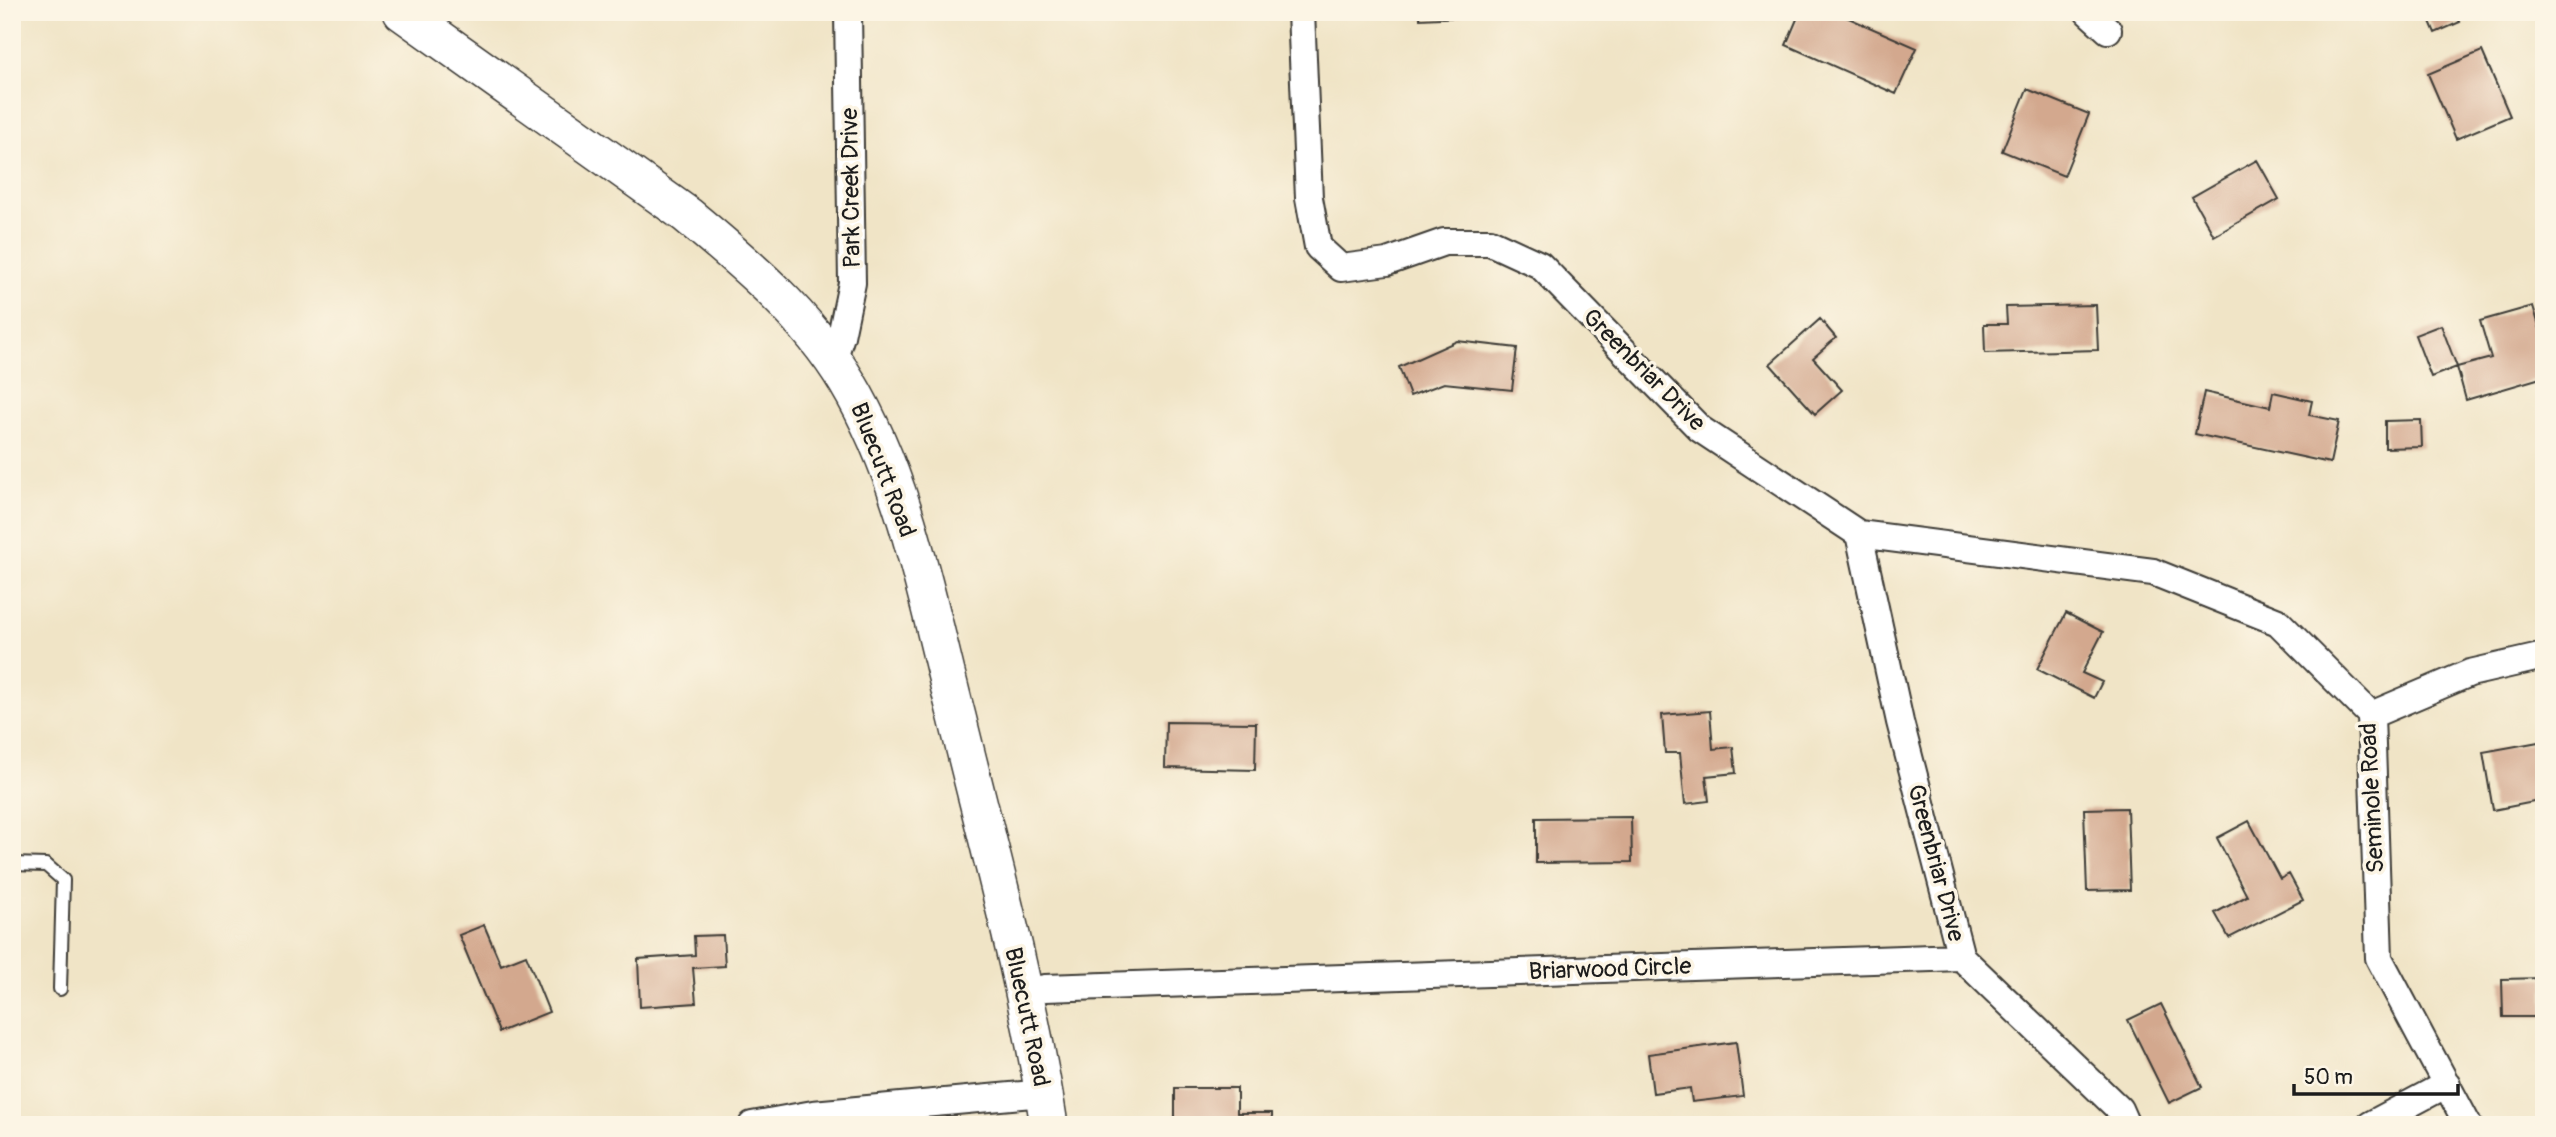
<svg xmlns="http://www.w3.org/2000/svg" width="2556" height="1137" viewBox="0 0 2556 1137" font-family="Pangolin,sans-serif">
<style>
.building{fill:#d3a88e}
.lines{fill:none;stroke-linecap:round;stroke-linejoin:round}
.lane-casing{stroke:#3c3a36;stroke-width:16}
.street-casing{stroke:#3c3a36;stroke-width:30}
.secondary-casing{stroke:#3c3a36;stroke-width:40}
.lane{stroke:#fff;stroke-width:12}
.street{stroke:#fff;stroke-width:26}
.secondary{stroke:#fff;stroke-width:37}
.labels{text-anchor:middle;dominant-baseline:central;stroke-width:7;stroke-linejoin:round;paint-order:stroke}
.street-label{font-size:24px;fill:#1c1c1c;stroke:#fcf5e5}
</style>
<rect width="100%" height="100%" fill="#fcf5e5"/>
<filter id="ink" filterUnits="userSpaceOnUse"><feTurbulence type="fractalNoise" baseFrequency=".0143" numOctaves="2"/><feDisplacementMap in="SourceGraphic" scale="14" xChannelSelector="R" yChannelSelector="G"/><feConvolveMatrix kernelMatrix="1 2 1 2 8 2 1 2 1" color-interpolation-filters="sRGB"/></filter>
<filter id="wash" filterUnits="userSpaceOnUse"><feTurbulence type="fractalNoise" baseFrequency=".00686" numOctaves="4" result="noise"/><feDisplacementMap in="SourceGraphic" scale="28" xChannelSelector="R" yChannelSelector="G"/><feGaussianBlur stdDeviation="1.57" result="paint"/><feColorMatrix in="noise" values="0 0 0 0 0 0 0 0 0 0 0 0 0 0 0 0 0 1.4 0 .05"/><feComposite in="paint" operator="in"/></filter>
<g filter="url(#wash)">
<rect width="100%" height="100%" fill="#f0e4c6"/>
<g id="blocks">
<!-- building -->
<path class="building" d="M 1420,12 L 1460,12 L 1461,17 L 1420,19 Z
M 1800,12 L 1835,12 L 1917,48 L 1896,94 L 1786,45 Z
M 2426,12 L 2455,12 L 2460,22 L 2435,33 Z
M 2482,51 L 2510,116 L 2456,139 L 2428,74 Z
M 2027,89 L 2089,114 L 2064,176 L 2002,151 Z
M 2257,160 L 2279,199 L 2214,236 L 2192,197 Z
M 2096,305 L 2098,350 L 1985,353 L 1984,324 L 2007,324 L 2006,307 Z
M 2533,306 L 2544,342 L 2544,377 L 2466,400 L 2457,367 L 2491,358 L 2480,321 Z
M 1820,319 L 1836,338 L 1813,358 L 1842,390 L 1815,414 L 1770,364 Z
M 2441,325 L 2457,367 L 2431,377 L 2415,335 Z
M 1457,341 L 1517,348 L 1512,390 L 1444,383 L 1410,396 L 1399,367 Z
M 2204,392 L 2270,407 L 2273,392 L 2312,401 L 2309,415 L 2339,421 L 2330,463 L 2195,434 Z
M 2421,420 L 2422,447 L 2385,448 L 2385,421 Z
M 2066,613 L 2103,632 L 2082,673 L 2102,682 L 2094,698 L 2037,669 Z
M 1710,711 L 1713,749 L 1733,747 L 1736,773 L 1706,776 L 1709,801 L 1685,804 L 1680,753 L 1665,753 L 1662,715 Z
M 1166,722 L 1256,723 L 1255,770 L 1165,768 Z
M 2544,741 L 2544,800 L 2493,810 L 2483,752 Z
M 2127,808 L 2130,890 L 2087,891 L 2084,809 Z
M 1631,817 L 1632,862 L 1536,863 L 1536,818 Z
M 2249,821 L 2280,879 L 2289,874 L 2303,900 L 2229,938 L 2215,913 L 2247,896 L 2217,838 Z
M 484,925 L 501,965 L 526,955 L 549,1012 L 499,1032 L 459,935 Z
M 723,935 L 725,966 L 693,968 L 696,1003 L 640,1007 L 638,959 L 695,955 L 694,936 Z
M 2544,978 L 2544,1017 L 2503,1017 L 2502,979 Z
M 2161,1004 L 2202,1087 L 2169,1103 L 2128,1020 Z
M 1736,1042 L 1743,1096 L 1692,1102 L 1690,1088 L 1653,1093 L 1648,1054 Z
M 1175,1088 L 1237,1088 L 1237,1113 L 1272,1113 L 1272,1125 L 1175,1125 Z"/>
</g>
</g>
<g filter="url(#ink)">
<use href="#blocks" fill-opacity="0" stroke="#3c3a36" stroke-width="2"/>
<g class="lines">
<defs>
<path id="lane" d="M 12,864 L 46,865 L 63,880 L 60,989"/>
<path id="street" d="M 1301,12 L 1309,198 L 1318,247 L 1341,268 L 1387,262 L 1444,242 L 1490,242 L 1540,265 L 1700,429 L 1859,534 L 1900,722 L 1961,957
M 2088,12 L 2108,30
M 833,360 L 841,336 L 852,283 L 848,12
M 1859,534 L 2153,572 L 2278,622 L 2371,715 L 2379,958 L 2468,1125
M 2371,715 L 2470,673 L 2544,656
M 1023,992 L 1045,988 L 1961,957 L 2119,1109 L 2126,1125
M 752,1125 L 813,1114 L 1044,1093
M 2370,1125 L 2447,1084"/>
<path id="secondary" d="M 402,12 L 687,215 C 746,264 806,314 847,382 C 907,482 928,606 957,717 C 990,852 1028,988 1049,1125"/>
</defs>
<!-- lane casing -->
<use href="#lane" class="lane-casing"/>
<!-- street casing -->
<use href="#street" class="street-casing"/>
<!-- secondary casing -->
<use href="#secondary" class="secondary-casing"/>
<!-- lane -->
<use href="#lane" class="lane"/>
<!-- street -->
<use href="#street" class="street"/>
<!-- secondary -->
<use href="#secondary" class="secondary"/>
</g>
</g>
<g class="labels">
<!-- street labels -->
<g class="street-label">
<text transform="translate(851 188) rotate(-91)">Park Creek Drive</text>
<text transform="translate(1644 370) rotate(45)">Greenbriar Drive</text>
<text transform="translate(883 470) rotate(69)">Bluecutt Road</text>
<text transform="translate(2372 798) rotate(-93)">Seminole Road</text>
<text transform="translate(1936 863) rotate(75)">Greenbriar Drive</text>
<text transform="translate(1610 969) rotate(-2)">Briarwood Circle</text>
<text transform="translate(1027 1017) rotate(78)">Bluecutt Road</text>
</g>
</g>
<!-- margin -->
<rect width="2556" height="1137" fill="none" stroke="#fcf5e5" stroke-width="42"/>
<!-- scale -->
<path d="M2294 1084v10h164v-10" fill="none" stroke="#1c1c1c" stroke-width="3.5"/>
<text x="2304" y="1084" font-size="21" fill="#1c1c1c" stroke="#fcf5e5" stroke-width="5" paint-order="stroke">50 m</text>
</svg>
